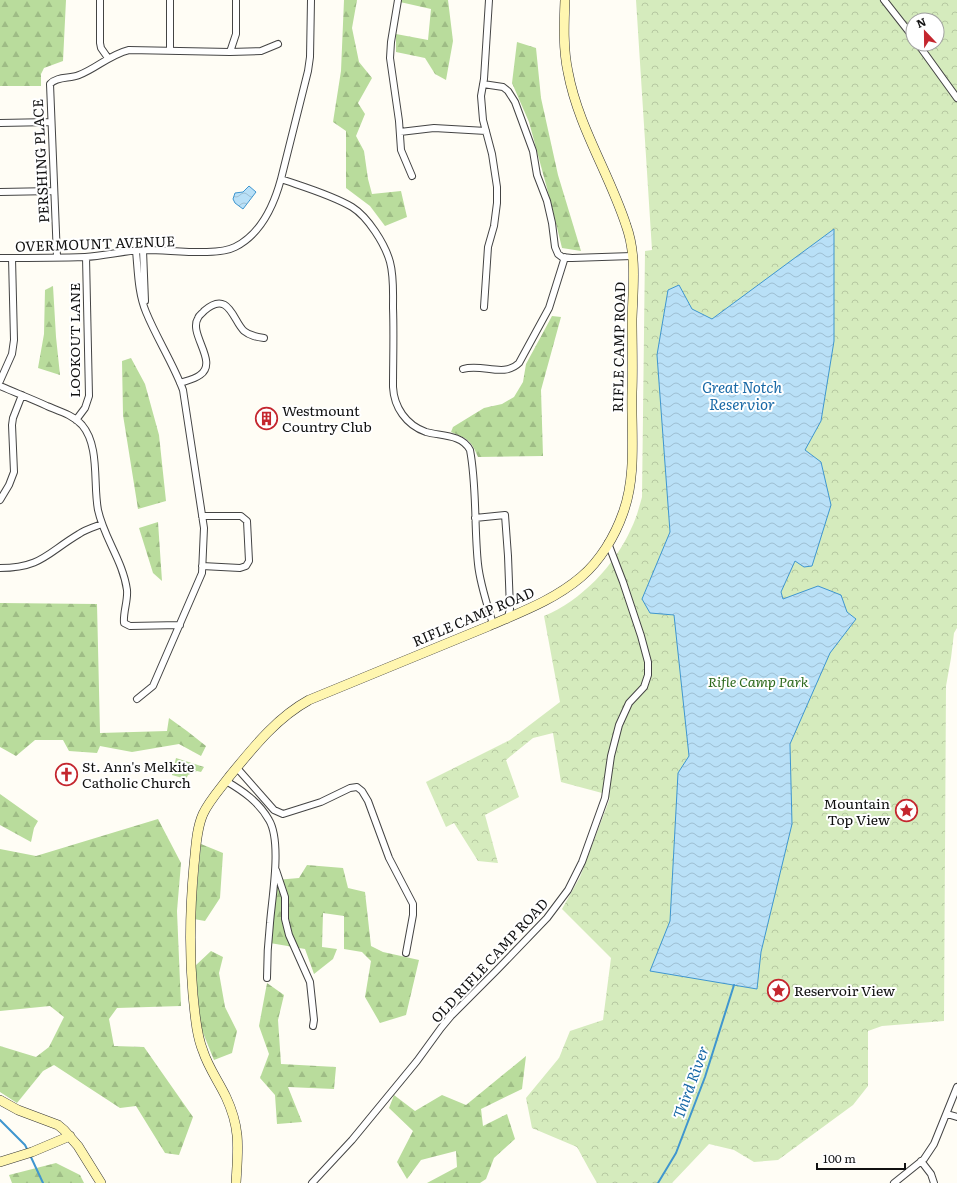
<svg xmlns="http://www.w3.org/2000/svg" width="957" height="1183" viewBox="0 0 957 1183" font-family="Literata,serif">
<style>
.forest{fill:url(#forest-firs)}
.park{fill:url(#park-crowns);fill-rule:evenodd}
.water{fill:url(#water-waves);stroke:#3f96cf}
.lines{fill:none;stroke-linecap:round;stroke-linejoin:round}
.stream{stroke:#3f96cf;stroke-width:2}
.street-casing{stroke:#444;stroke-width:8}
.secondary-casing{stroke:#333;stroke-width:10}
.street{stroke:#fff;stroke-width:6}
.secondary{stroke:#fff6b0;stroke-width:9}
.labels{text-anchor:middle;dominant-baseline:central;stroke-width:4;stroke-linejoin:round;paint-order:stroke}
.street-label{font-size:14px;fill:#111;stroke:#fff}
.poi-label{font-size:14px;fill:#111;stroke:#fff;text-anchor:start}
.park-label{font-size:14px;font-style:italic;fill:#2f6b1f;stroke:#fff}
.water-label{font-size:15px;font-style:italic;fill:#1768a6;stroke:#fff}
</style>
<defs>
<pattern id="forest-firs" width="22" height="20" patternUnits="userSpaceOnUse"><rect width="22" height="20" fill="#b9dc9c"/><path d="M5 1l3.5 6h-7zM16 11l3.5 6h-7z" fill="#9ebc85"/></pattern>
<pattern id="park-crowns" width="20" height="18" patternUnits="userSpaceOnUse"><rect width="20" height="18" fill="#d5ebbd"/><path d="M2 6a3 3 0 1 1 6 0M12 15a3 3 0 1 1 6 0" fill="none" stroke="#b6c8a1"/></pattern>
<pattern id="water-waves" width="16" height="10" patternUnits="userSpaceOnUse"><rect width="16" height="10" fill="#b9e0f7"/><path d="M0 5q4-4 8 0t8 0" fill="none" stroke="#9ebfd3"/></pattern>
</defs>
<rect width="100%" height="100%" fill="#fffdf5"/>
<!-- forest -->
<path class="forest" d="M 0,0 L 66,0 L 63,61 L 44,68 L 41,74 L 41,86 L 0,86 Z
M 344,0 L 357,0 L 352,28 L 359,62 L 372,78 L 358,103 L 365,114 L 356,136 L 364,151 L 368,179 L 372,194 L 401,191 L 407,217 L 385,226 L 370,206 L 346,188 L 346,131 L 333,122 L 341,71 Z
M 401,0 L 448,0 L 453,41 L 446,80 L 435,74 L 425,58 L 396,52 L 396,34 L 428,40 L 431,9 L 400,2 Z
M 517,42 L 536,48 L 541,98 L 558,175 L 581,251 L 562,248 L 551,203 L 529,122 L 512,83 Z
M 53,286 L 56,337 L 60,375 L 38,368 L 44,334 L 45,290 Z
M 552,316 L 561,317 L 541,390 L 543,456 L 478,457 C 471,440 468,439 451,432 L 453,427 L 484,408 L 502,404 L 514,397 L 523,382 L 526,364 Z
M 131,358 L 145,384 L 159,435 L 166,501 L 138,509 L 123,415 L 122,361 Z
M 158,522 L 162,581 L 153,573 L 139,528 Z
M 0,603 L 97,604 L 100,733 L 167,731 L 169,718 L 187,731 L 206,746 L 201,756 L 179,744 L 132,752 L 100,746 L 97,753 L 69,751 L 63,740 L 35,740 L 16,756 L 0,747 Z
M 176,758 L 204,767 L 201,772 L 197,771 L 188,775 L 186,779 L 172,775 Z
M 0,794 L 38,821 L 34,828 L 31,842 L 0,825 Z
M 158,819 L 181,863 L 177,911 L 181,1006 L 117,1008 L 109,1019 L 114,1046 L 144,1047 L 193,1117 L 179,1155 L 165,1153 L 136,1106 L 120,1108 L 54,1065 L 43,1071 L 17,1103 L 0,1092 L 0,1046 L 36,1057 L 49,1047 L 64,1017 L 50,1006 L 0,1011 L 0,849 L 36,856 Z
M 201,844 L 223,853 L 220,898 L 205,921 L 194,919 Z
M 307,865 L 343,868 L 348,888 L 365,892 L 371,946 L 383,952 L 419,960 L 406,1015 L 380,1023 L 365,997 L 371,961 L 362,952 L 344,949 L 344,916 L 323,913 L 322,947 L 337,949 L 333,959 L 314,974 L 305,949 L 270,943 L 276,880 L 299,878 Z
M 211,951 L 223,957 L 219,973 L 225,1007 L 237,1031 L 232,1053 L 214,1060 L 201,1028 L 195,966 Z
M 267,983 L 284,995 L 278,1020 L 281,1064 L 336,1067 L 334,1089 L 288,1087 L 302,1122 L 277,1124 L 275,1095 L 260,1078 L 269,1054 L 259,1026 Z
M 526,1056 L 522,1089 L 481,1109 L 483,1126 L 507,1114 L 515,1139 L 494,1158 L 486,1179 L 480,1183 L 427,1183 L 457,1167 L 456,1151 L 421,1160 L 407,1179 L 397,1162 L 413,1131 L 389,1108 L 394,1095 L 415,1111 L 442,1095 L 466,1105 Z
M 56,1163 L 80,1175 L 84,1183 L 12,1183 L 9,1175 Z"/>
<!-- park -->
<path class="park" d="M 636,0 L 957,0 L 957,628 L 954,633 L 951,658 L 946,686 L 944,1021 L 882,1026 L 868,1031 L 868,1086 L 853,1105 L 778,1160 L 754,1162 L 734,1150 L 709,1144 L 672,1183 L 597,1183 L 589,1169 L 577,1147 L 532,1128 L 526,1098 L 559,1058 L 570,1031 L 603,1020 L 611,958 L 562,909 L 580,877 L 610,798 L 602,793 L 561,782 L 553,733 L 533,738 L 506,760 L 519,797 L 485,815 L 498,863 L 478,861 L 454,823 L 446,827 L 426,782 L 510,740 L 560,702 L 544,616 C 581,601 615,565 631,529 C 636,519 639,508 642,497 L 645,251 L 652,250 ZM 913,20 L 937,20 L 937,44 L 913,44 Z"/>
<!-- water -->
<path class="water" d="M 249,186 L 256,192 L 243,209 L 235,203 L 233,199 L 235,193 L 243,192 Z
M 834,229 L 834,341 L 821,421 L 805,450 L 821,462 L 831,505 L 812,566 L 804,567 L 795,561 L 781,592 L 783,599 L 818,586 L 841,595 L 847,612 L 856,619 L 830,653 L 790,744 L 792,824 L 761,952 L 757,989 L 650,971 L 670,921 L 678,773 L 689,756 L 674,615 L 650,613 L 642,599 L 670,532 L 657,355 L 668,290 L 679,285 L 692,309 L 712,319 Z"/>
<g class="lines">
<!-- stream -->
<path class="stream" d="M 0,1120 L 25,1145 L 28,1151
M 30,1155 L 43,1183
M 658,1183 L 676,1153 L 705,1077 L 734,985"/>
<defs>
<path id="street" d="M 100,0 L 100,43 L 101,48 L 108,58
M 398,0 L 391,42 L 390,58 L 399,121 L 401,150 L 412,176
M 884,0 L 913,37
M 918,44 L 957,98
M 170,51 L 170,0
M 230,52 L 261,51 L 278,44
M 483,84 L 503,87 L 508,91 L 515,102 L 533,151 L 537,175 L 547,201 L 552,223 L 555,247 L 558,254 L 562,257 L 572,258 L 632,256
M 0,123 L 51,122
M 400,132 L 434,128 L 486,131
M 281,179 C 304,187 332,195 352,207 C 368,217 385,244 390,262 C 394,277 393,292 393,308 C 394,334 393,361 393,387 C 394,407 406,425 426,432 C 440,436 462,434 470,450 C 477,487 474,526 478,564 C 480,584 487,604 493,624
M 0,192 L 54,191
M 143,250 L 145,301
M 136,251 C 138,271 138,293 146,312 C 157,339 173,363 183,390 L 204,528 L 202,573 L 153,686 L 137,699
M 57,257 L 50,84 C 57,76 70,79 79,75 C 97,68 109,55 129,50 L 230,52 L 236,34 L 236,0
M 0,258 C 28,258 57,258 85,257 C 104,256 123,251 142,250 C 166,249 216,257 235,247 C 261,234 274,205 281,179 L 308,71 L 310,57 L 311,0
M 484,307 L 488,247 L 494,226 L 497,203 L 497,187 L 492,154 L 483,120 L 481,96 L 484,79 L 489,0
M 463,369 C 482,363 504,378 519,363 L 549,308 L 565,257
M 0,381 L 12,354 L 14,340 L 12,258
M 180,383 C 186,381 195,379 200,375 C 219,362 188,334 198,318 C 199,315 203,313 204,311 C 229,289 233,321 244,331 C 250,336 257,337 264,338
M 0,386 C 16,393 32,399 47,406 C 59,411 73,415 82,425 C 100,446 93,484 98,510 C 104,538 123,561 127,590 C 128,601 123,612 124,623 L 130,626 L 180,625
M 76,420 L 85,408 L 89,396 L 86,257
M 0,500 L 9,485 L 14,472 L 12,425 L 13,418 L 22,395
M 475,518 L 505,515 L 508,556 L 510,609 L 508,617
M 202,566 L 240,568 L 246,566 L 249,561 L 247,521 L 241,516 L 202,516
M 0,568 C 41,568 47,553 79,534 C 86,529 94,527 102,524
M 237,768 L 274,810 L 283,814 L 321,802 L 350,788 L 357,787 L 362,791 L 368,801 L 389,858 L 413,904 L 413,915 L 406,953
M 226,781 C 243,791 259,802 269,820 C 282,842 272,897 270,923 C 268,941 267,960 267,978
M 276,870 L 285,897 L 285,919 L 289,935 L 310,982 L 314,1020 L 313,1026
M 947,1114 L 957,1117
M 921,1161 L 931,1174 L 934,1183
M 312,1183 L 352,1140 L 417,1061 L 441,1028 L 451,1016 L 497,970 L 547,918 L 568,890 L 582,862 L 605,798 L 611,756 L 619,725 L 629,703 L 644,687 L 648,675 L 648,662 L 641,636 L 623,582 L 608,543
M 894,1183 L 924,1159 L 934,1144 L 957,1087"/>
<path id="secondary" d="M 0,1100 L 18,1110 L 58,1125 L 64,1130 L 78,1146 L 101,1183
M 0,1162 L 32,1152 L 70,1136
M 236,1183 C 238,1149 241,1129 226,1097 C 219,1082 208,1067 203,1051 C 196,1034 195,1013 193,995 C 189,951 190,908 194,865 C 196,848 196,830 203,814 C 209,801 220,789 229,777 C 252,749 276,718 309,700 C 369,675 429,651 489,626 C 521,612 554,600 581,577 C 600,561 615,536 623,513 C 637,475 631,432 632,392 C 633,368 632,344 632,319 C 633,288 637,255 626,225 C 609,173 578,126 568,72 C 563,49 564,24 565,0"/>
</defs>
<!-- street casing -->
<use href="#street" class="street-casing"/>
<!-- secondary casing -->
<use href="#secondary" class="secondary-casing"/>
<!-- street -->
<use href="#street" class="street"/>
<!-- secondary -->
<use href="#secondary" class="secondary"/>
</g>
<!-- icons -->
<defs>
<symbol id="building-ring" viewBox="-11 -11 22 22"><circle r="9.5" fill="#fff" stroke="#c4262e" stroke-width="1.5"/><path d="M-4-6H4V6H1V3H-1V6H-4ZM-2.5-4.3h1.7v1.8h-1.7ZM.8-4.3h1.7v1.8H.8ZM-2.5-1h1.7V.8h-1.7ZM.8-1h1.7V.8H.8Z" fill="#c4262e"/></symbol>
<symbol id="church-ring" viewBox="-11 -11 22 22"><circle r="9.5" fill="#fff" stroke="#c4262e" stroke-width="1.5"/><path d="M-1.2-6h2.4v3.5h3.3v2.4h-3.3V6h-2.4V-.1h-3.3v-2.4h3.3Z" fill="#c4262e"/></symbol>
<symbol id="sight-ring" viewBox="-11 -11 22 22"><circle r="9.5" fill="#fff" stroke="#c4262e" stroke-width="1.5"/><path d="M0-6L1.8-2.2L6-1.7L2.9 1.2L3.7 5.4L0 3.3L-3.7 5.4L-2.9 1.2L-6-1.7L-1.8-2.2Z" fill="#c4262e"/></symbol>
</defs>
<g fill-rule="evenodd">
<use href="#building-ring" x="254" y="406" width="25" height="25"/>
<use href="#church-ring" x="54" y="762" width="25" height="25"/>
<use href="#sight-ring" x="894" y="798" width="25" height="25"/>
<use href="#sight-ring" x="766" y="978" width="25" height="25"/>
</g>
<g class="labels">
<!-- street labels -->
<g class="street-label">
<text transform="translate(40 161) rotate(-93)">PERSHING PLACE</text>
<text transform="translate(95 243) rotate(-2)">OVERMOUNT AVENUE</text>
<text transform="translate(74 340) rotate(-90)">LOOKOUT LANE</text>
<text transform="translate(618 347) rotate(-89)">RIFLE CAMP ROAD</text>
<text transform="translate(473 616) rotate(-23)">RIFLE CAMP ROAD</text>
<text transform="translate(489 960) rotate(-47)">OLD RIFLE CAMP ROAD</text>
</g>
<!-- poi labels -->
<g class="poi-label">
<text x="282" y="410">Westmount<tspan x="282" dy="16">Country Club</tspan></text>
<text x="82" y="766">St. Ann's Melkite<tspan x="82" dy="16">Catholic Church</tspan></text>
<text x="890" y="803" text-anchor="end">Mountain<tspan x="890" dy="16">Top View</tspan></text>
<text x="794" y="990">Reservoir View</text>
</g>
<!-- park labels -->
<g class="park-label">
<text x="758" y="681">Rifle Camp Park</text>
</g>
<!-- water labels -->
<g class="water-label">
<text x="742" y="386">Great Notch<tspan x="742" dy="17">Reservior</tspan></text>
<text transform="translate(690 1082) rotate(-70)">Third River</text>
</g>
</g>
<!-- north arrow -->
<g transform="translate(925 32) rotate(338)"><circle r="19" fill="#ffffff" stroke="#a0a0a0"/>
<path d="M0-3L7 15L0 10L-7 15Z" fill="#c4262e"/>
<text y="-6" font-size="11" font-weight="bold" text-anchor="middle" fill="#111111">N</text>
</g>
<!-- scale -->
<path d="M817 1163v6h88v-6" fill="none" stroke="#111111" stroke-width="2"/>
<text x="823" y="1163" font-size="12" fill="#111111" stroke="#ffffff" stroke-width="3" paint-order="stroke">100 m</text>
</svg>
